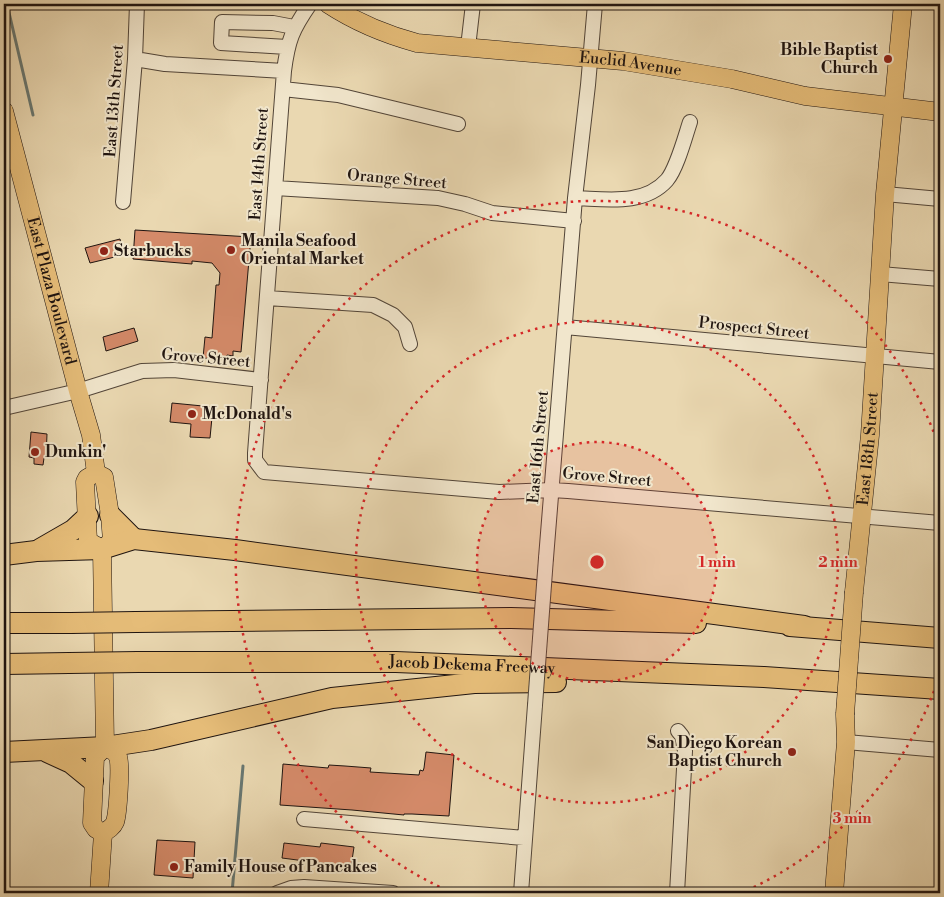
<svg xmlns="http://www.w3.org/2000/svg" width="944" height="897" viewBox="0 0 944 897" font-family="'Libre Bodoni',serif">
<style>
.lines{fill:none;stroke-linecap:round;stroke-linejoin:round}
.stream{stroke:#687771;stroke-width:3}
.building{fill:#d48a69;stroke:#1f1410}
.minor-casing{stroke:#524538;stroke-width:16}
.major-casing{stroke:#1f1410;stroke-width:19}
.highway-casing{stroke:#1f1410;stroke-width:22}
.minor{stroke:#f1e6cc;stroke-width:14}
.major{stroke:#e5bc78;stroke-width:18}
.highway{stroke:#e5bc78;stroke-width:20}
.minor-bridge-casing{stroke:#524538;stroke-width:16;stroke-linecap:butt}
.major-bridge-casing{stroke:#1f1410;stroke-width:19;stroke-linecap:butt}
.highway-bridge-casing{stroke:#1f1410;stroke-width:22;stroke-linecap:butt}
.minor-bridge{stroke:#f1e6cc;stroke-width:14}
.major-bridge{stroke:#e5bc78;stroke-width:18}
.highway-bridge{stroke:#e5bc78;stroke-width:20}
.ring{fill:none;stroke:#d62828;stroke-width:2.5;stroke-dasharray:2.5 5}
.poi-dot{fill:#8f2418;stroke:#f1e6cc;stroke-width:2}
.labels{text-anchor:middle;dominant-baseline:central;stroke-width:4;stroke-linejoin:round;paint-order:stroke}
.poi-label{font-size:16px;font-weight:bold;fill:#1f1410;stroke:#f1e6cc;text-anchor:start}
.street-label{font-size:16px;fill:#1f1410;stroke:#f1e6cc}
.centre{fill:#d62828;stroke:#f1e6cc;stroke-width:2.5}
.ring-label{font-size:15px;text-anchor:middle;font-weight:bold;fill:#d62828;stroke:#f1e6cc;stroke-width:4;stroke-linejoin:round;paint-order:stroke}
</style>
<rect width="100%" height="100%" fill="#ead8b1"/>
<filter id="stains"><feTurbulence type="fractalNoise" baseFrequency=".004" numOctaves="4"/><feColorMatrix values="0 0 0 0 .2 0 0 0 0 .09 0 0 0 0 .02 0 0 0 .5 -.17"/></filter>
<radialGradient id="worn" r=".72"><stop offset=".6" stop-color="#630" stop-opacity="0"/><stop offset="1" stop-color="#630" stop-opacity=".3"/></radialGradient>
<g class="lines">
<!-- stream -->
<path class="stream" d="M 7,4 L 33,115
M 232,893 L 243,766"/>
</g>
<!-- building -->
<path class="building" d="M 135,230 L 251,237 L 241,352 L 233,351 L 233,356 L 227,355 L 227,360 L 203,358 L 205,337 L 212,338 L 216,285 L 219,285 L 220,273 L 212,263 L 192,261 L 192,264 L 133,259 Z
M 120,239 L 123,255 L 90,263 L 85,248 Z
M 134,328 L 138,341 L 106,351 L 103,337 Z
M 172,403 L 213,407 L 210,438 L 190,437 L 191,424 L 170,422 Z
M 31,432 L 47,434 L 46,458 L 44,458 L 43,465 L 34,464 L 34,458 L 29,457 Z
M 426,752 L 454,755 L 449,816 L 412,814 L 404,814 L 404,815 L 352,810 L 280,805 L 283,764 L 328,768 L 329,765 L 345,766 L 371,768 L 370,772 L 419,775 L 420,770 L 423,771 L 424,768 Z
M 157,840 L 195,842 L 193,878 L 154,875 Z
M 284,843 L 320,847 L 321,843 L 354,847 L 351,867 L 282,858 Z"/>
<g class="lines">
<defs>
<path id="minor" d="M 310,4 C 292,30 288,40 284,71 L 255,453 L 255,460 L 264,472 L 499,492 L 551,490 L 568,491 L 940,523
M 287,47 L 221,43 L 222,22 L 273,23 L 294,27
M 468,47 L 473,4
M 135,59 L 165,64 L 284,71
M 283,89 L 338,95 L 458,124
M 275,188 L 438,198 L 465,204 L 492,213 L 574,221
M 885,194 L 940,199
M 575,198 C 606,199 644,206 667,180 C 677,168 685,137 690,122
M 123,202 L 135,59 L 137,4
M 880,274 L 940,279
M 267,298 L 373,305 L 393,315 L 405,327 L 410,344
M 565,327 L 940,362
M 4,408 L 78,391 L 142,371 L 174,370 L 261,380
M 546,558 L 575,198 L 588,85 L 595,4
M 846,742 L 940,750
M 304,819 L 524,838
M 277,893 L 291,888 L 304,887 L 393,893
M 521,893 L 535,705
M 677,893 L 685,751 L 682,736 L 678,731"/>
<g id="major">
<path id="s1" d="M 328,4 C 357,23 384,34 417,43 L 623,61 L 732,79 L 805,96 L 940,112"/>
<path id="s2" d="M 4,111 L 78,391 L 91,435 L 96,473"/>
<path d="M 96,473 L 87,478 L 85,482 L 88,541 L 102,549"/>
<path d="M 96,473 L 104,477 L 110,515 L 112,541 L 102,549"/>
<path d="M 102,549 L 105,747"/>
<path id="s3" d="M 854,592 L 870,435 L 885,194 L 903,4"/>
<path d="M 103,833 C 108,830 113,827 115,822 C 118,813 121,765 118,757 C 116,752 110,749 105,747"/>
<path d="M 103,833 L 96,829 L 92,823 L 95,757 L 105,747"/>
<path d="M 99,893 L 103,833"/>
<path d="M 834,893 L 846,742 L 845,714"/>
</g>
<g id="highway">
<path d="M 110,515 L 134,539"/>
<path d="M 40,549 L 73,530 L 88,516"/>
<path d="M 4,555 L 36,551 L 102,549 L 134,539 L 235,550 L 804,626"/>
<path d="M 136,622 L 511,618 L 696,623"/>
<path d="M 4,623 L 71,623"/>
<path d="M 790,626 L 940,638"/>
<path id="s4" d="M 138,662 L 396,662 L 764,677 L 940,689"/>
<path d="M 4,664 L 69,663"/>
<path d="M 4,752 L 105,747 L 151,740 L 332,698 L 474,683 L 556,682"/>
<path d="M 47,752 L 71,763 L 93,781"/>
</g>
</defs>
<!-- minor casing -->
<use href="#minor" class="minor-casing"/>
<!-- major casing -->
<use href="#major" class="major-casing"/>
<!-- highway casing -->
<use href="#highway" class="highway-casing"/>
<!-- minor -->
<use href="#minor" class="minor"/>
<!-- major -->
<use href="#major" class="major"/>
<!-- highway -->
<use href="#highway" class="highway"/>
<defs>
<path id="minor-bridge" d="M 535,705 L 546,558"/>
<path id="major-bridge" d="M 845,714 L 854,592"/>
<path id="highway-bridge" d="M 71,623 L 136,622
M 69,663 L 138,662"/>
</defs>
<!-- minor-bridge casing -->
<use href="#minor-bridge" class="minor-bridge-casing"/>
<!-- major-bridge casing -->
<use href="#major-bridge" class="major-bridge-casing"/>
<!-- highway-bridge casing -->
<use href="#highway-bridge" class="highway-bridge-casing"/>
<!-- minor-bridge -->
<use href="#minor-bridge" class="minor-bridge"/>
<!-- major-bridge -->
<use href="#major-bridge" class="major-bridge"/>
<!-- highway-bridge -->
<use href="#highway-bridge" class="highway-bridge"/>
</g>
<!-- distance rings -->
<circle cx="597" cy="562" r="120" fill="#d62828" fill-opacity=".12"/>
<g class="ring">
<circle cx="597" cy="562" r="120"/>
<circle cx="597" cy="562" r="241"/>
<path d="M939 677A361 361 0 0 1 741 893M453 893A361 361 0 1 1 939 447"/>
</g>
<!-- markers -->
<g class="poi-dot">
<circle cx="888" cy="59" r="5"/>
<circle cx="231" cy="250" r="5"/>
<circle cx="104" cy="251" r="5"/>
<circle cx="192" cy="414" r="5"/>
<circle cx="35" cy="452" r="5"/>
<circle cx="792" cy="752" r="5"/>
<circle cx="174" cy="867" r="5"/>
</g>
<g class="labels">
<!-- poi labels -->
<g class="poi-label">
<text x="878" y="50" text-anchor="end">Bible Baptist<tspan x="878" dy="18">Church</tspan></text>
<text x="241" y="241">Manila Seafood<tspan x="241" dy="18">Oriental Market</tspan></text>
<text x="114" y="251">Starbucks</text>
<text x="202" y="414">McDonald's</text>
<text x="45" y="452">Dunkin'</text>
<text x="782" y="743" text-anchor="end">San Diego Korean<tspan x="782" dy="18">Baptist Church</tspan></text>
<text x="184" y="867">Family House of Pancakes</text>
</g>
<!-- street labels -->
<g class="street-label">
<text stroke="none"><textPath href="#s1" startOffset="312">Euclid Avenue</textPath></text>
<text transform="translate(114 101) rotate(-86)">East 13th Street</text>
<text transform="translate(259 164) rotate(-86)">East 14th Street</text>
<text transform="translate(397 179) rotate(5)">Orange Street</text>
<text stroke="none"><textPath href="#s2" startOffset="186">East Plaza Boulevard</textPath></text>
<text transform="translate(754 328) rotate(6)">Prospect Street</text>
<text transform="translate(206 358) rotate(5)">Grove Street</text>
<text transform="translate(538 447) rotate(-85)">East 16th Street</text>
<text stroke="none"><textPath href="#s3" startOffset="144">East 18th Street</textPath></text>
<text transform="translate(607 477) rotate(5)">Grove Street</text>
<text stroke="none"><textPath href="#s4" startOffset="334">Jacob Dekema Freeway</textPath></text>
</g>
</g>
<circle cx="597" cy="562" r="8" class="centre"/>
<g class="ring-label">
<text x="717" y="567">1 min</text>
<text x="838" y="567">2 min</text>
<text x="852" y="823">3 min</text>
</g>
<!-- margin -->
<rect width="944" height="897" fill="none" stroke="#ead8b1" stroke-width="20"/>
<rect x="5" y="5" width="934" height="887" fill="none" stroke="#1f1410" stroke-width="2.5"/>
<rect x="10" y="10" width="924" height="877" fill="none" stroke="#1f1410"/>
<rect width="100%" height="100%" filter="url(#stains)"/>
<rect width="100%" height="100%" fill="url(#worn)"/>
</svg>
